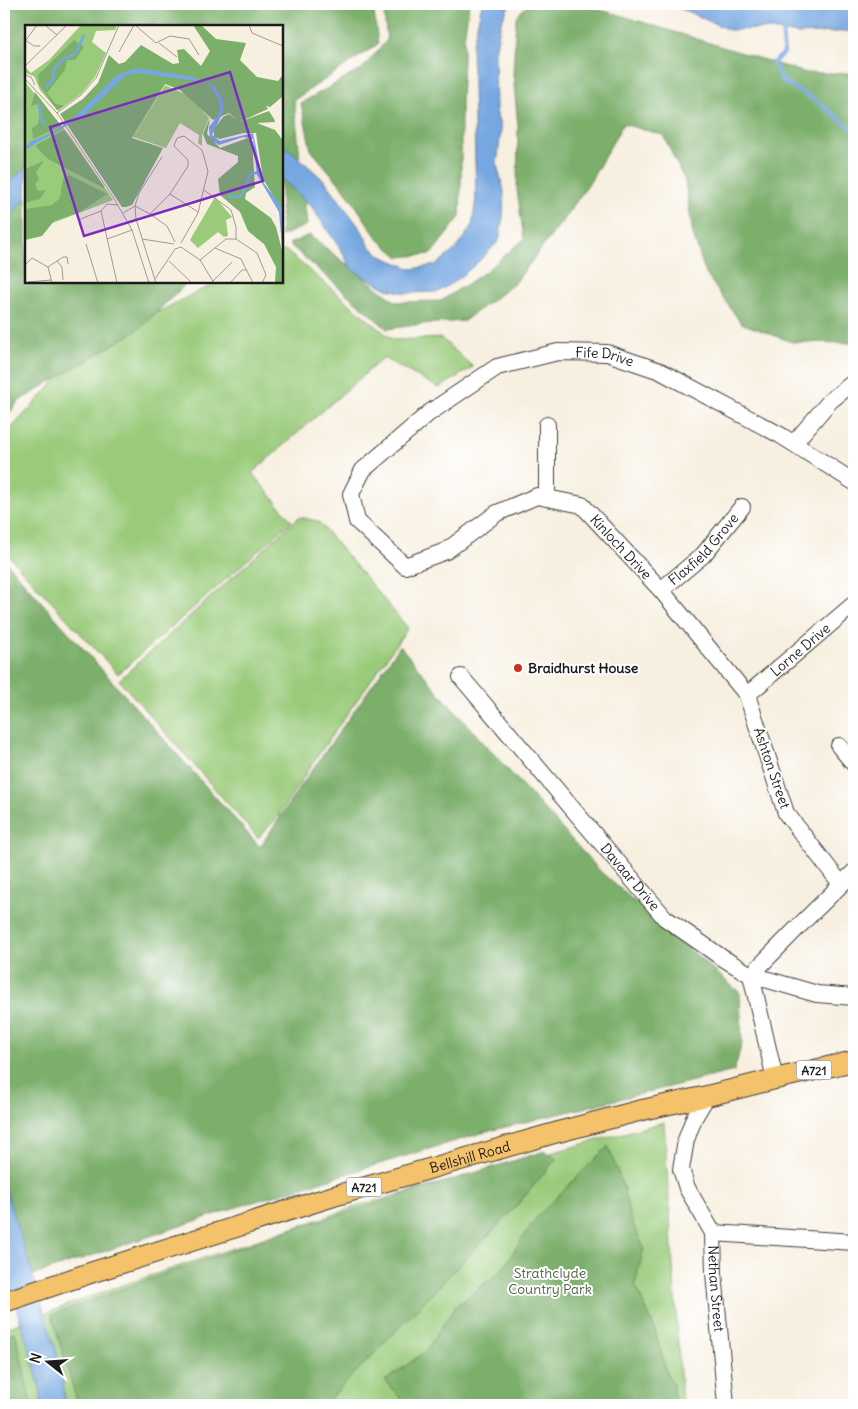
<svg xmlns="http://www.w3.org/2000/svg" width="858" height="1409" viewBox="0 0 858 1409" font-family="Delius,sans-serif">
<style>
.green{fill:#9acb7a;stroke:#5b744b}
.forest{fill:#7baf6a;stroke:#4c6643}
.water{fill:#76a7e1;stroke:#49627e}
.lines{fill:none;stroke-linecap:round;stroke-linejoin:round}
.stream{stroke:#76a7e1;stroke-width:4}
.minor-casing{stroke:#3d3c39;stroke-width:18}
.major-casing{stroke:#3d3c39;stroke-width:22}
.minor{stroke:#fff;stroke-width:16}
.major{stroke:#f3c26a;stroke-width:20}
.poi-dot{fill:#c8321e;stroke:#fff;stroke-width:2}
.labels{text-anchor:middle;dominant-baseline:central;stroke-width:4;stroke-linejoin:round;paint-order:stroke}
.shield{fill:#fff;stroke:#606060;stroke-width:1}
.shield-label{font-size:12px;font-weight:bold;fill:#1c1c1c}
.street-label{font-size:14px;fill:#1c1c1c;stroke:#fff}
.poi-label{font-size:14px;font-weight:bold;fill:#1c1c1c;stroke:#fff;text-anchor:start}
.park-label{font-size:14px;fill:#4e6242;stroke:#fff}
.inset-river{fill:none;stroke:#76a7e1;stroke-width:2.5}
.inset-road{fill:none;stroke:#9f9b91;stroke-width:1}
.view{fill:#7b2cbf;fill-opacity:0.15;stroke:#7b2cbf;stroke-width:2.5}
.inset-edge{fill:none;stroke:#1c1c1c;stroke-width:2.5}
</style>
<rect width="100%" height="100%" fill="#fff"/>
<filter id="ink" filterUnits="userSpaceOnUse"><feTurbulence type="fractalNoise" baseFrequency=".02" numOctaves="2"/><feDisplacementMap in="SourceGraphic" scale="10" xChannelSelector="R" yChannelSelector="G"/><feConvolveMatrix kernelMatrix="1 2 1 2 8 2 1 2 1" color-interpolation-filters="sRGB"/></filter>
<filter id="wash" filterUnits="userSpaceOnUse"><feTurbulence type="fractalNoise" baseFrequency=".0096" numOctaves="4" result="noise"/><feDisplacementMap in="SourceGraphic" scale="20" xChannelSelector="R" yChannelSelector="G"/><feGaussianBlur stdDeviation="1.12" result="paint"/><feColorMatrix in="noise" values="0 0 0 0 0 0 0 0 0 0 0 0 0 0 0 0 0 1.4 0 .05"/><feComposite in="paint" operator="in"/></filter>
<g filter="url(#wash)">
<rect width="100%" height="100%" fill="#f7efdf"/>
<!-- green -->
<path class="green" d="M 285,250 L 393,340 L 441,338 L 473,367 L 439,388 L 383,358 L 252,473 L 292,521 L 118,674 L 4,551 L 4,436 L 85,349 L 197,292 L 222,281 L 281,281 L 281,252 Z
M 299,517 L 318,521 L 408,628 L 323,748 L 276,819 L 258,838 L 119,680 Z
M 664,1122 L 682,1405 L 4,1405 L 4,1329 L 111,1289 L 364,1204 Z"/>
<!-- forest -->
<path class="forest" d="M 4,4 L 373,4 L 378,44 L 294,100 L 307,225 L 281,236 L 281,26 L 26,26 L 26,281 L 189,281 L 139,329 L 19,401 L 4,420 Z
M 383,4 L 469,4 L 464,39 L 461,103 L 461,186 L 460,217 L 431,254 L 399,257 L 378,239 L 345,190 L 311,150 L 301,103 L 362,69 L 387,40 Z
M 528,4 L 577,4 L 623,16 L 806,73 L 854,73 L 854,343 L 792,342 L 741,323 L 706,274 L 693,235 L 685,181 L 663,135 L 623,124 L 590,182 L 564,219 L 515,283 L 464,321 L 422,324 L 387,329 L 289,244 L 309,235 L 396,302 L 441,301 L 485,272 L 524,239 L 517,190 L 518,126 L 513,74 L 516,17 Z
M 4,560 L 260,847 L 296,793 L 400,646 L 451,707 L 602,873 L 740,993 L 742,1043 L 734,1071 L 485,1132 L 240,1206 L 4,1285 Z
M 608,1146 L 623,1186 L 630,1217 L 644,1248 L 635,1284 L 654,1327 L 667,1374 L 673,1385 L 675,1405 L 406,1405 L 406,1404 L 385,1381 L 426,1351 L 455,1307 L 501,1271 L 536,1218 Z
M 545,1151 L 556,1159 L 513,1210 L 324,1405 L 78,1405 L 52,1315 L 139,1283 L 297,1228 Z
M 15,1332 L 19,1348 L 31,1405 L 4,1405 L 4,1336 Z"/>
<!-- water -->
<path class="water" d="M 482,4 L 510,4 L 501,22 L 495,52 L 496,111 L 501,130 L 497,165 L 504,191 L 503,217 L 499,241 L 476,264 L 458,279 L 438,292 L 406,293 L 387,289 L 351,269 L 343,253 L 311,206 L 281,178 L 281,144 L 290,150 L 326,182 L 362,231 L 370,247 L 383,257 L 412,269 L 436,265 L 455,250 L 472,226 L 476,198 L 472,47 Z
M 664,4 L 789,4 C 810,8 832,3 854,5 L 854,31 L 799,34 L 764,29 L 729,30 L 682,9 Z
M 26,168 L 26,198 L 16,209 L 4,228 L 4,192 L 12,179 Z
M 4,1185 L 32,1272 L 62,1370 L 65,1405 L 42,1405 L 40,1387 L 26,1339 L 4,1271 Z"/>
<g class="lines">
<!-- stream -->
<path class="stream" d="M 782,28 L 784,53 L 773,63 L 783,82 L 815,100 L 854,130"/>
</g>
</g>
<g filter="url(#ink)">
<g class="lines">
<defs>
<g id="minor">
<path d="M 794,443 L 830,401 L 854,382"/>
<path d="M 547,498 L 547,425"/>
<path id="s1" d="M 661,590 L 703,555 L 742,507"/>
<path id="s2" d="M 461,677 L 665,918 L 721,957 L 751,975 L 817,994 L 854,997"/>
<path id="s3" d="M 747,695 L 854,604"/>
<path d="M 839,746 L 854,764"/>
<path id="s4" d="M 841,884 L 786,813 L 747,695 L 661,590 L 582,505 L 537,496 L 497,513 L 446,551 L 405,566 L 357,521 L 351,494 L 363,470 L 429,413 L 497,367 L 558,352 L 607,353 L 660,371 L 780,435 L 854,482"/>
<path d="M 775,1079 L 751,975 L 807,918 L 854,872"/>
<path id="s5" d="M 707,1096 L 694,1118 L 686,1140 L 681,1169 L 687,1188 L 713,1233 L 714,1273 L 726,1405"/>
<path d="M 713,1233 L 854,1242"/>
</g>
<g id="major">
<path id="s6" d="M 4,1302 L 90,1273 L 334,1196 L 558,1132 L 642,1110 L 707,1096 L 775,1079 L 854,1061"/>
</g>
</defs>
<!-- minor casing -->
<use href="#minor" class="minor-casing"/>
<!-- major casing -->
<use href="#major" class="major-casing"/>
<!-- minor -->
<use href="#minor" class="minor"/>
<!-- major -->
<use href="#major" class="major"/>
</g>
</g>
<!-- markers -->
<circle class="poi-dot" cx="518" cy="668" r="5"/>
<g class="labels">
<!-- shield labels -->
<g class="shield">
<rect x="796.5" y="1060.5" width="35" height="19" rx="4"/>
<rect x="346.5" y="1177.5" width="35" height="19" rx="4"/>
</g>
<g class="shield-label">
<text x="814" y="1070">A721</text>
<text x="364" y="1187">A721</text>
</g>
<!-- street labels -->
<g class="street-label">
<text stroke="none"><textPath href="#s4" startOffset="1062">Fife Drive</textPath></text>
<text transform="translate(621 547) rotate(47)">Kinloch Drive</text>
<text stroke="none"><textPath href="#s1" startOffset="59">Flaxfield Grove</textPath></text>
<text stroke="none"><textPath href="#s3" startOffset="70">Lorne Drive</textPath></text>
<text transform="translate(772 768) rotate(71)">Ashton Street</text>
<text stroke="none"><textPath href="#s2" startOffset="262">Davaar Drive</textPath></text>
<text stroke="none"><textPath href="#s6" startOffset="488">Bellshill Road</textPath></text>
<text stroke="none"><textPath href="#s5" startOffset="206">Nethan Street</textPath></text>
</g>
<!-- poi labels -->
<g class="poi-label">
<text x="528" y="668">Braidhurst House</text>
</g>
<!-- park labels -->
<g class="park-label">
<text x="550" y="1273">Strathclyde<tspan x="550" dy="16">Country Park</tspan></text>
</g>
</g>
<!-- overview -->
<g transform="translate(25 25)">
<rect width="258" height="258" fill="#f7efdf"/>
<path d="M 56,0 L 92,0 L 90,5 L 71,6 L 67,17 L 81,28 L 70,52 L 56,69 L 33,86 L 15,65 L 9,51 L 0,48 L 0,42 L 6,48 L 24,35 ZM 0,57 L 45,111 L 88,175 L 25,199 L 0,213 ZM 140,60 L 164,71 L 184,93 L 177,110 L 177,121 L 173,118 L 174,110 L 155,98 L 141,123 L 108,112 ZM 190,172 L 207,192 L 201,195 L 203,211 L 199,212 L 193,207 L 173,223 L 165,215 Z" fill="#9acb7a"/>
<path d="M 168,0 L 176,0 L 191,14 L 221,18 L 215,35 L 232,52 L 253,56 L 257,51 L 257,72 L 245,82 L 241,81 L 243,84 L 214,97 L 244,86 L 249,94 L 250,97 L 232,98 L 250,105 L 257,114 L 257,185 L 238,154 L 231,108 L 218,108 L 195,114 L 189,112 L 189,104 L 198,92 L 204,89 L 213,96 L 204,88 L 188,95 L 155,65 L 140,59 L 107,113 L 138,123 L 107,180 L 101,182 L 97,182 L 35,89 L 58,74 L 73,58 L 84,30 L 94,39 L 100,37 L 116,20 L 148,39 L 154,38 L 152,25 L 159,24 L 176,41 L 185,26 ZM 49,15 L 59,22 L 50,35 L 42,35 L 40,45 L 22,68 L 31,79 L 39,81 L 32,85 L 14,60 L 13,50 ZM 10,67 L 36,101 L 8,114 L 7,103 L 13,99 L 15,89 L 12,79 L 6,81 ZM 185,93 L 182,109 L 195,123 L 223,113 L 227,115 L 230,162 L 221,168 L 220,174 L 246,193 L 251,202 L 257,225 L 257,257 L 250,257 L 251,242 L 239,219 L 223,206 L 215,187 L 195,170 L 193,154 L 213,137 L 213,131 L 182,119 L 178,109 ZM 39,105 L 79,161 L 79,163 L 23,134 L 13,124 L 11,120 ZM 19,136 L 11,147 L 14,154 L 10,159 L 13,166 L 21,165 L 15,174 L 0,178 L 0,144 ZM 44,150 L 82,169 L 55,187 L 29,196 L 17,211 L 0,215 L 0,184 L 27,180 L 35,173 L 38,154 Z" fill="#7baf6a"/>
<path d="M 111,43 L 165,51 L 189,60 L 198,75 L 199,85 L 187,110 L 195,116 L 228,108 L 238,157 L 255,179 L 258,191 L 257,222 L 254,187 L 232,150 L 228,114 L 218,112 L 194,120 L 185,114 L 184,102 L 194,89 L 195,78 L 186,61 L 179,57 L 113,48 L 101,50 L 58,91 L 0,125 L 4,117 L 30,106 L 50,92 L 92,50 Z" fill="#76a7e1"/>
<path class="inset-river" d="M 20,63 L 28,55 L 29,44 L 37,35 L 51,28 L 59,10M 14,78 L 16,94 L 20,100M 203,172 L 216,171 L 225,150 L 233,147"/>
<path class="inset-road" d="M 20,0 L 32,10M 110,0 L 131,18 L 145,11 L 164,14 L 174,30M 224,0 L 227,8 L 258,21M 0,15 L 9,21 L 15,21M 1,15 L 12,0M 134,18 L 152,32M 94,27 L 109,0M 0,41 L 42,0M 0,50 L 6,52 L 10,60M 0,54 L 32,88 L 88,172 L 107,205 L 124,258M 32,88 L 56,70 L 71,53 L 94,0M 179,165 L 206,185 L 211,202 L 211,214M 145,169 L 173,187M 76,186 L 92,258M 98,188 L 110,181 L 125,189 L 142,201 L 150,217M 125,189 L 145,169 L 163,141 L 163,135 L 149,121 L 152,113 L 159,111 L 177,125 L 183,146 L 173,188 L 156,218M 53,195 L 76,186 L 82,179 L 93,180M 82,214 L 107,205M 117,214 L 149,219M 61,219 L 73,258M 190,223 L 216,234 L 228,258M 150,224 L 156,222 L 175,235 L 189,258M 175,235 L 201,214 L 211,214 L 232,228 L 241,250 L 237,258M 32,236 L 37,242 L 38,255M 144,236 L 167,258M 0,240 L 7,233 L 23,242M 23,242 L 38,232 L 42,232 L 43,239M 23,242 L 27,258M 130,254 L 150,224M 188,256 L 207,237M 3,257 L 26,255M 131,258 L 111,194 L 110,181 L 114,168 L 137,132M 205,258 L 217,245 L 222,245"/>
<path class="view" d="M 205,47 L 238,156 L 59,211 L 25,102 Z"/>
<rect width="258" height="258" class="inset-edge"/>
</g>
<!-- margin -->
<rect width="858" height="1409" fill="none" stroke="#fff" stroke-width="20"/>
<!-- north arrow -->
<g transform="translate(48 1362) rotate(287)" stroke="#ffffff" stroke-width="4" paint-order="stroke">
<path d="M0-4L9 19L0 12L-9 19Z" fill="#1c1c1c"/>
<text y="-8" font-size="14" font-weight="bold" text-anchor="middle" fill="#1c1c1c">N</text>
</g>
</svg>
